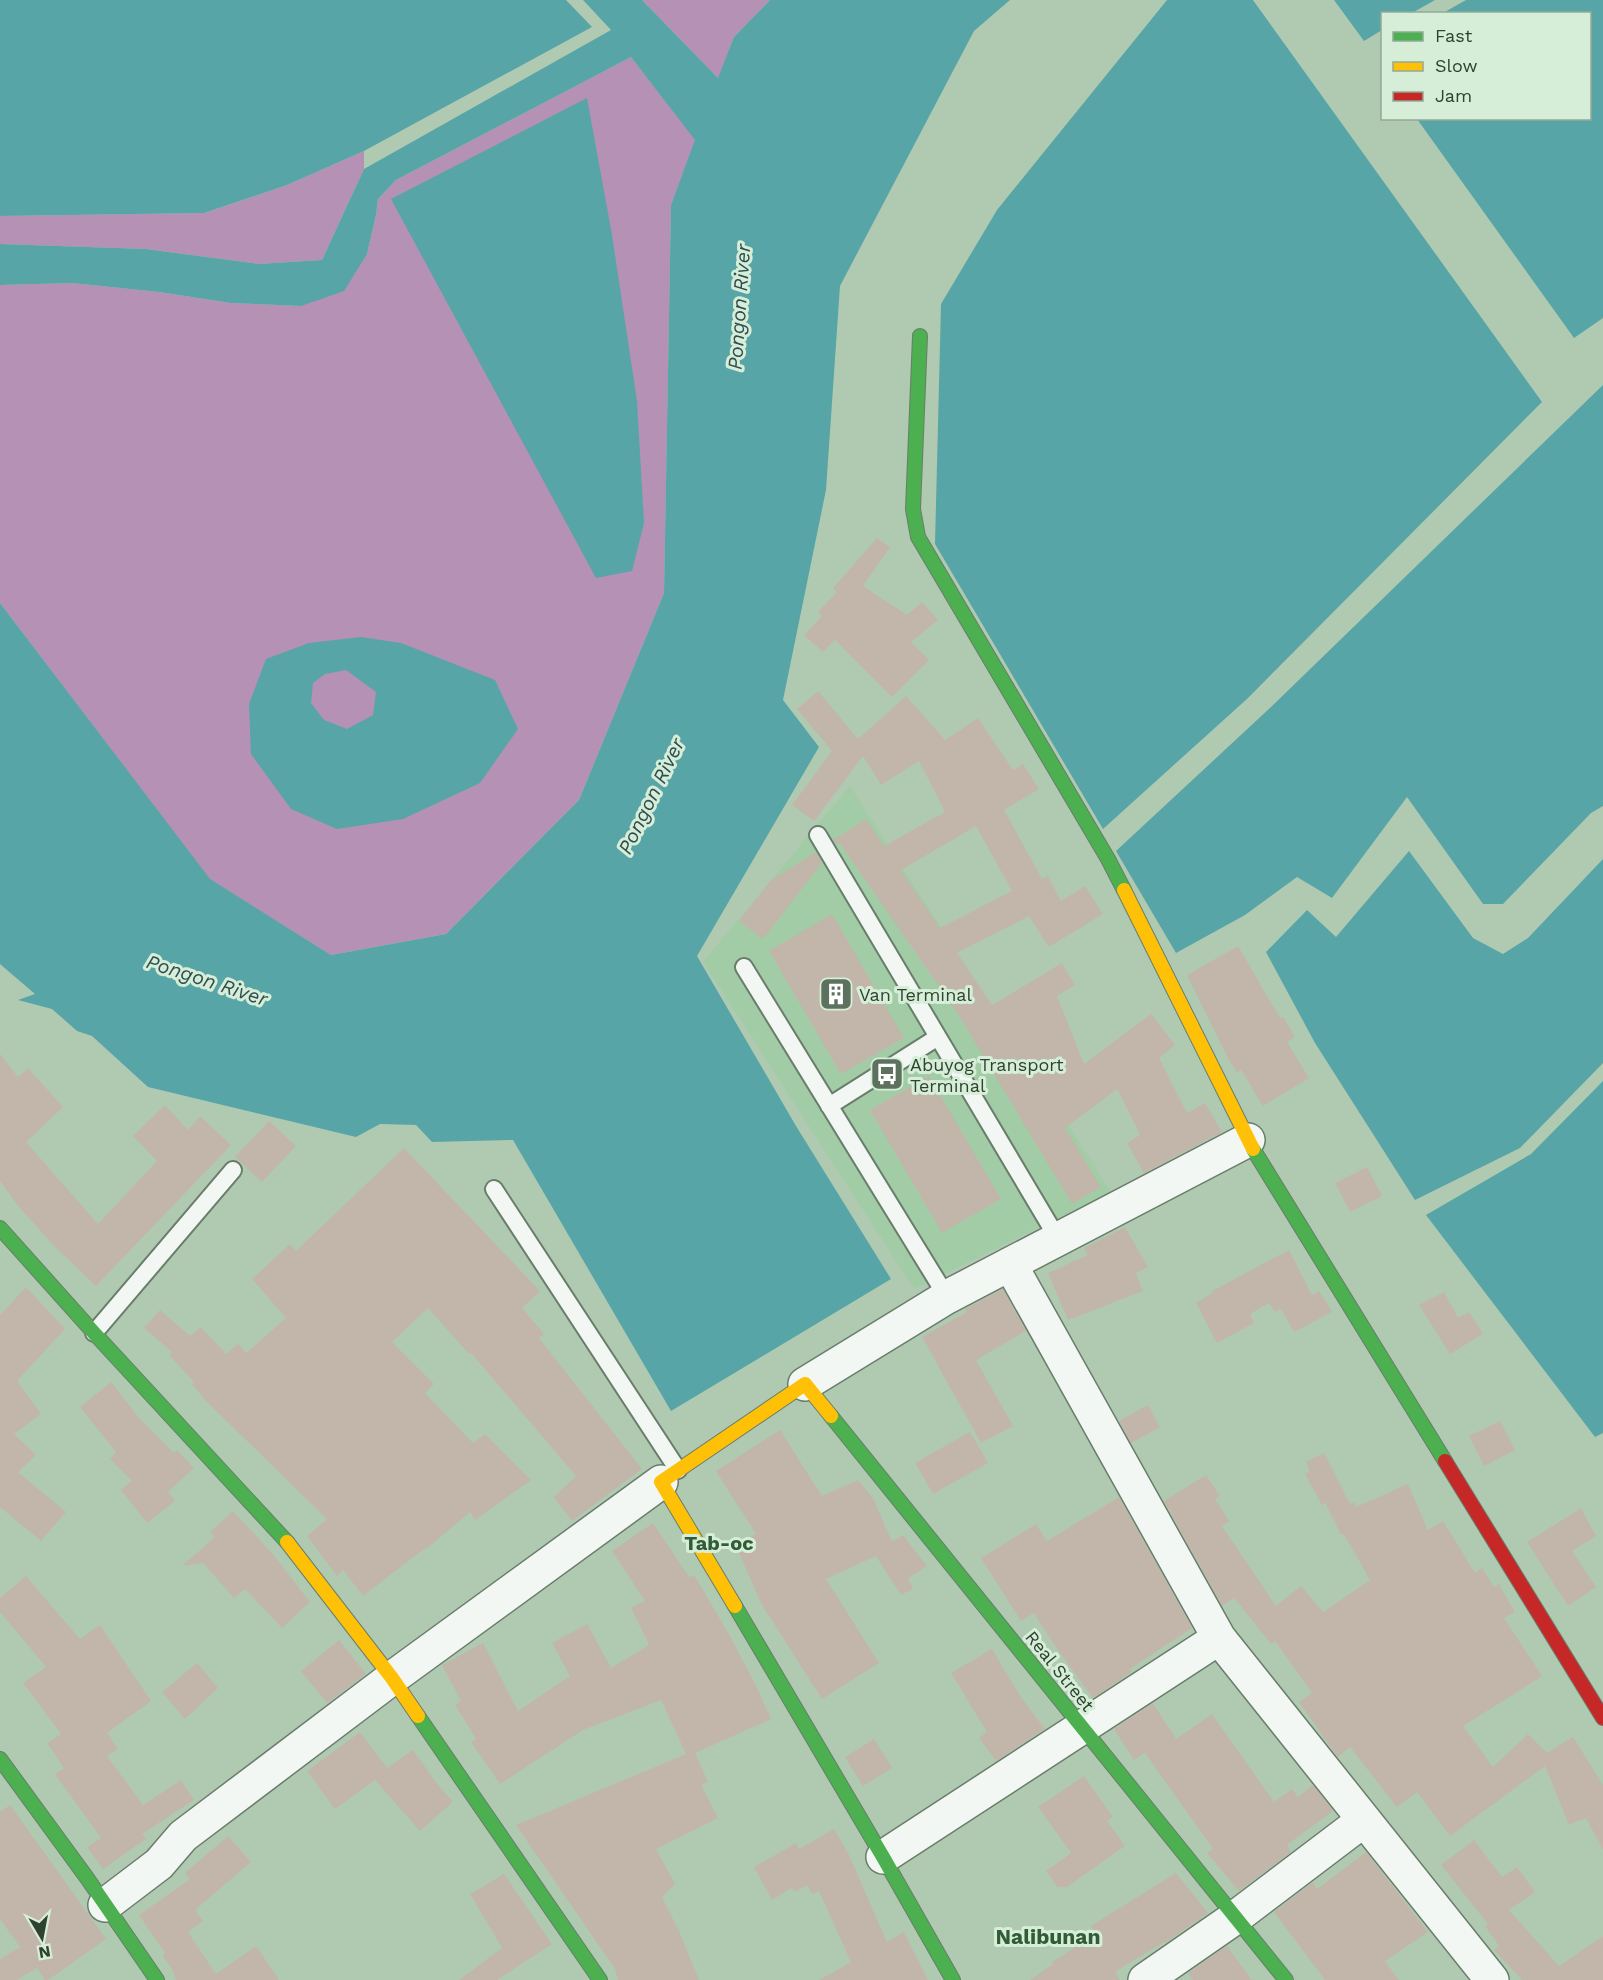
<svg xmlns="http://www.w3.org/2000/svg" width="1603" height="1980" viewBox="0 0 1603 1980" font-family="'Work Sans',sans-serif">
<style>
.built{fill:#a2cca6}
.forest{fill:#b491b5}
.water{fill:#58a5a7;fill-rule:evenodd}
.building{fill:#c1b6a9;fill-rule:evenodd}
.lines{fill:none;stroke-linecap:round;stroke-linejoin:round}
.lane-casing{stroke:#697d6b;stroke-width:20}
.street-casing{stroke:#697d6b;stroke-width:36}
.fast-casing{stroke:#697d6b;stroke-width:16}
.slow-casing{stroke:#697d6b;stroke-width:16}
.jam-casing{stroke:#697d6b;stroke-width:16}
.lane{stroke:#f3f7f3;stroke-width:16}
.street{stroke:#f3f7f3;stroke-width:33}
.fast{stroke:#4caf50;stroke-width:14}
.slow{stroke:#ffc107;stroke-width:14}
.jam{stroke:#c62828;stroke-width:14}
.labels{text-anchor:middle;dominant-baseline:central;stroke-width:6;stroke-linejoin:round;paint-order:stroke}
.poi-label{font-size:18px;fill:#2f4230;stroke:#d6eed8;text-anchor:start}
.street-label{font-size:18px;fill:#2f4230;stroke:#d6eed8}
.water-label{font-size:20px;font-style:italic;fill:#2f4d51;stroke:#d6eed8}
.neighbourhood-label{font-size:20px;font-weight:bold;fill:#315c37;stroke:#d6eed8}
.quarter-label{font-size:21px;font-weight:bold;fill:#315c37;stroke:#d6eed8}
</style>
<rect width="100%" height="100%" fill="#b0cab2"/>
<!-- built -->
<path class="built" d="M 850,786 L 1111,1192 L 914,1289 L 703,962 Z"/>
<!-- forest -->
<path class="forest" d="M 642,0 L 770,0 L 734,37 L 719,79 Z
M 631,57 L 696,140 L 671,205 L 664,593 L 579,800 L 446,934 L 331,955 L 210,880 L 0,603 L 0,285 L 72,283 L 159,292 L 231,303 L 301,306 L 367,254 L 376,215 L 378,199 L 396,180 Z
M 364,151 L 364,169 L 322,260 L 259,264 L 146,249 L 0,244 L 0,216 L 204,213 L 287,185 Z"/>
<!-- water -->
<path class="water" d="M 0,0 L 566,0 L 592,27 L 364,151 L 287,185 L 204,213 L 0,216 Z
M 583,0 L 642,0 L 718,78 L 734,37 L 770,0 L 1010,0 L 974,31 L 840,286 L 826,490 L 783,700 L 819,747 L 697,956 L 796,1126 L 891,1279 L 671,1411 L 513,1140 L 432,1142 L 416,1125 L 380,1124 L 356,1137 L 148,1087 L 92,1036 L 77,1031 L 52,1009 L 18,1000 L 35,994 L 0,964 L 0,603 L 210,879 L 331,955 L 446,934 L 579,800 L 664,593 L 671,205 L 695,140 L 631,57 L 396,180 L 378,199 L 376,215 L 367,254 L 344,291 L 301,306 L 231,303 L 159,292 L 72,283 L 0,285 L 0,244 L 146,249 L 259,264 L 322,260 L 364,169 L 611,30 Z
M 1167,0 L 1253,0 L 1542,402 L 1248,698 L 1103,829 L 935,544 L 941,304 L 997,210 Z
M 1334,0 L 1435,0 L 1412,13 L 1382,14 L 1382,30 L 1364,41 Z
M 1466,0 L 1603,0 L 1603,318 L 1574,338 L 1417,119 L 1590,118 L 1590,14 L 1443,13 Z
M 587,98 L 612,235 L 637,401 L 644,523 L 632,571 L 596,578 L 391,199 Z
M 1603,385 L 1603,806 L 1591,813 L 1503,904 L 1483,904 L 1407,797 L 1332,898 L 1297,877 L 1245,915 L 1176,953 L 1116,851 L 1271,707 Z
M 361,637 L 401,643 L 495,680 L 518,729 L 480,783 L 403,819 L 337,829 L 291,809 L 251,754 L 249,704 L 266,659 L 309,643 ZM 346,670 L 376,692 L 373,715 L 347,729 L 324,720 L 311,703 L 313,683 L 325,674 Z
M 1409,851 L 1473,938 L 1503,954 L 1528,938 L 1603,859 L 1603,1063 L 1520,1148 L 1415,1200 L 1315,1043 L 1266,952 L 1307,910 L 1336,937 Z
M 1603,1081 L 1603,1433 L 1595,1437 L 1426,1215 L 1531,1154 Z"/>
<!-- building -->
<path class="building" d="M 877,538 L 890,547 L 863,586 L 907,615 L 922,602 L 938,620 L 911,642 L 929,660 L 892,697 L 835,640 L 823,652 L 804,635 L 822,616 L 818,612 L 837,592 L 833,588 Z
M 818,691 L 858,739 L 906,696 L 945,740 L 978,718 L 1013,770 L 1023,764 L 1039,789 L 1004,810 L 1042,879 L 1048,876 L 1061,901 L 1085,886 L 1103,914 L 1049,947 L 1029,916 L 957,953 L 992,1005 L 1062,963 L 1075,985 L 1057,996 L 1084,1064 L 1151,1014 L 1175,1045 L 1159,1058 L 1187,1113 L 1205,1103 L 1222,1132 L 1144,1173 L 1127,1143 L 1140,1135 L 1117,1089 L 1065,1128 L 1101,1187 L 1072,1204 L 958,1014 L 839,842 L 836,845 L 833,840 L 866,819 L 884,846 L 945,812 L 919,761 L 881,785 L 863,756 L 814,821 L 792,805 L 832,751 L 797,709 ZM 976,826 L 1012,891 L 940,928 L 901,870 Z
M 816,852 L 822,863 L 763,939 L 739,921 L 771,880 Z
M 832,914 L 904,1038 L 841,1074 L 769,951 Z
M 1238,946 L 1280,1018 L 1283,1017 L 1295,1037 L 1287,1042 L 1309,1078 L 1263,1106 L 1241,1070 L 1237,1073 L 1229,1060 L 1187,975 Z
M 0,1054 L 18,1077 L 28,1068 L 63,1107 L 26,1142 L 98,1224 L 157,1161 L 133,1136 L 165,1105 L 188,1130 L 200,1116 L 231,1145 L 96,1286 L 56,1248 L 18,1206 L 0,1181 Z
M 929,1076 L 1001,1199 L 942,1233 L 870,1110 Z
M 269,1121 L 296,1146 L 262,1182 L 235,1157 Z
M 404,1148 L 540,1291 L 522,1308 L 544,1334 L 539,1338 L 642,1469 L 572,1521 L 554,1497 L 576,1476 L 471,1353 L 469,1354 L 428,1308 L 392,1342 L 434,1384 L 425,1393 L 473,1443 L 485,1434 L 531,1480 L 475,1520 L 470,1512 L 425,1550 L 424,1549 L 363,1596 L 343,1570 L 337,1576 L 307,1536 L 327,1519 L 206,1401 L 192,1384 L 194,1382 L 169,1355 L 172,1352 L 144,1328 L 160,1310 L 190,1336 L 201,1327 L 226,1354 L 238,1344 L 246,1353 L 286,1318 L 252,1279 L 290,1244 L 296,1251 Z
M 1367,1167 L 1382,1196 L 1350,1212 L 1335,1183 Z
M 1125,1227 L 1148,1267 L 1136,1273 L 1143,1291 L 1068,1320 L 1048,1273 L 1088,1255 L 1084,1248 Z
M 1289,1250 L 1312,1295 L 1319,1291 L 1332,1312 L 1294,1332 L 1281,1309 L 1275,1312 L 1269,1303 L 1250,1314 L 1254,1323 L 1217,1343 L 1196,1303 L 1213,1293 L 1212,1291 Z
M 26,1287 L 65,1329 L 17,1381 L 41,1414 L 14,1434 L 36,1455 L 18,1472 L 66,1512 L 41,1541 L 0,1507 L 0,1315 Z
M 1003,1289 L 1026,1331 L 976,1360 L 1013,1426 L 981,1443 L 922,1337 L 967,1312 L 965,1309 Z
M 1444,1292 L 1458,1318 L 1469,1312 L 1483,1334 L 1450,1354 L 1419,1305 Z
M 111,1382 L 140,1419 L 174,1453 L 177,1450 L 194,1468 L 168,1492 L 175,1501 L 147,1523 L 121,1490 L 132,1481 L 110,1459 L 116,1452 L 80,1407 Z
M 1148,1405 L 1160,1427 L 1131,1443 L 1119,1421 Z
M 1500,1421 L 1515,1450 L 1484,1466 L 1469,1436 Z
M 780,1430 L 822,1496 L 858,1480 L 873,1498 L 892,1542 L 903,1535 L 927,1566 L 908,1578 L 913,1589 L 901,1595 L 876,1556 L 826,1579 L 879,1663 L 822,1699 L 762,1605 L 735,1544 L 756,1534 L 716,1471 Z
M 970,1432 L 988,1463 L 933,1494 L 915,1463 Z
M 1324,1453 L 1350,1504 L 1354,1502 L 1356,1507 L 1408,1484 L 1428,1530 L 1443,1521 L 1475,1573 L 1482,1568 L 1494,1587 L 1499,1584 L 1515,1612 L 1504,1618 L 1542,1676 L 1463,1726 L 1493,1767 L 1528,1734 L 1547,1753 L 1573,1737 L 1603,1785 L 1603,1850 L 1586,1818 L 1569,1825 L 1545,1766 L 1450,1836 L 1417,1792 L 1397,1807 L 1350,1747 L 1338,1757 L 1329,1745 L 1299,1702 L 1312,1693 L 1275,1641 L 1271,1644 L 1234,1598 L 1222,1606 L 1164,1501 L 1206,1475 L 1220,1496 L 1215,1499 L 1229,1521 L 1222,1526 L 1276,1606 L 1301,1586 L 1323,1612 L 1370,1580 L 1344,1534 L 1341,1535 L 1325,1503 L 1322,1505 L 1305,1474 L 1310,1471 L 1306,1462 Z
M 1119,1497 L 1192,1628 L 1130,1669 L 1132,1672 L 1093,1698 L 1055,1646 L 1034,1613 L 1021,1621 L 981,1558 L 1036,1524 L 1047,1541 Z
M 1581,1508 L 1596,1536 L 1572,1551 L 1596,1587 L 1568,1606 L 1527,1542 Z
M 233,1511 L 272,1553 L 310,1602 L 282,1628 L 245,1589 L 234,1598 L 203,1563 L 182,1566 L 215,1537 L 210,1532 Z
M 653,1523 L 689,1577 L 694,1575 L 729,1634 L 756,1686 L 771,1719 L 695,1753 L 708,1782 L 701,1785 L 718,1818 L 656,1849 L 675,1884 L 662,1897 L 679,1931 L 699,1980 L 618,1980 L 615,1969 L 516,1825 L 686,1754 L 661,1700 L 583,1730 L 500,1784 L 471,1742 L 476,1739 L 455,1705 L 461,1701 L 442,1665 L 483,1643 L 518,1711 L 570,1676 L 552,1643 L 587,1624 L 611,1668 L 649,1645 L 631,1608 L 645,1601 L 612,1551 Z
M 26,1576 L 80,1639 L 100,1625 L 151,1701 L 107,1733 L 118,1749 L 107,1756 L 143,1805 L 181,1780 L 194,1800 L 142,1834 L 146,1839 L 103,1869 L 87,1847 L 101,1838 L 55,1774 L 64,1768 L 47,1743 L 61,1734 L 23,1683 L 46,1667 L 0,1612 L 0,1598 Z
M 339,1640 L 366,1674 L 327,1703 L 301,1671 Z
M 992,1649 L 1020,1696 L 1045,1729 L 996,1761 L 979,1738 L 987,1732 L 951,1673 Z
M 197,1663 L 218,1688 L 185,1719 L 162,1692 Z
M 1153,1703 L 1176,1739 L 1212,1714 L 1274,1802 L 1292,1789 L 1298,1797 L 1313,1785 L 1333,1811 L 1287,1845 L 1291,1852 L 1239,1891 L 1207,1853 L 1213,1849 L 1145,1753 L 1134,1760 L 1114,1729 Z
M 360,1732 L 387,1768 L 413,1750 L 435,1781 L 453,1802 L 420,1831 L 375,1780 L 335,1809 L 307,1771 Z
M 874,1739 L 892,1768 L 863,1786 L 845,1757 Z
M 1084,1776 L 1113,1817 L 1107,1821 L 1125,1846 L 1067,1887 L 1057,1887 L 1046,1871 L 1071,1853 L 1038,1807 Z
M 10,1805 L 106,1939 L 48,1980 L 45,1980 L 37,1968 L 17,1980 L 0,1980 L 0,1959 L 20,1947 L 0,1919 L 0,1812 Z
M 834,1829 L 848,1853 L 887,1942 L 904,1932 L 928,1980 L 819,1980 L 851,1962 L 819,1891 L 812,1894 L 807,1885 L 794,1892 L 792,1888 L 772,1900 L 754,1867 L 796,1843 L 799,1849 Z
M 228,1836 L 251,1862 L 195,1910 L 203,1921 L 188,1932 L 216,1974 L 256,1946 L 279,1980 L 176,1980 L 172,1969 L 162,1955 L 165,1953 L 139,1915 L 190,1879 L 185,1873 Z
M 1474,1840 L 1502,1877 L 1517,1867 L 1535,1892 L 1509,1910 L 1559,1966 L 1603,1936 L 1603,1980 L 1522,1980 L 1494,1950 L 1499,1946 L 1485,1926 L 1488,1924 L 1441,1865 Z
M 1366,1852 L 1428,1932 L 1385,1961 L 1399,1980 L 1325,1980 L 1274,1912 L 1313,1882 L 1317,1889 Z
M 1176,1873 L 1208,1913 L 1165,1943 L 1164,1942 L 1115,1972 L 1120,1980 L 1030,1980 L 1053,1964 L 1052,1962 L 1096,1934 L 1091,1926 Z
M 504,1874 L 552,1944 L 497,1980 L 459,1980 L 502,1948 L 470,1894 Z
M 1227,1946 L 1252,1980 L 1193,1980 L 1188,1973 Z"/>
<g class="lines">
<defs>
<path id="lane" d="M 818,835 L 1058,1239
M 744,967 L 947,1297
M 829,1106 L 938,1037
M 494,1189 L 678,1470
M 94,1333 L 233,1170"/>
<path id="street" d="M 1010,1264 L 1219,1638 L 1492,1980
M 805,1384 L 947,1297 L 1248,1140
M 883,1857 L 1219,1638
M 105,1905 L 159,1864 L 183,1836 L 392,1678 L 661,1482
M 1145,1980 L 1236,1917 L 1364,1820"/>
<path id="fast" d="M 920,336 L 913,509 L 918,537 L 1108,859 L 1124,890
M 1253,1149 L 1445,1461
M 0,1228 L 94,1333 L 287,1542
M 831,1416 L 1286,1980
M 735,1606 L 883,1857 L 953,1980
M 418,1716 L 600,1980
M 0,1759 L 87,1878 L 157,1980"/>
<path id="slow" d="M 1124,890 L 1253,1149
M 287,1542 L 392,1678 L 418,1716
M 735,1606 L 661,1482 L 805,1384 L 831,1416"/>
<path id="jam" d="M 1445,1461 L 1603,1718"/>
</defs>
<!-- lane casing -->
<use href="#lane" class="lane-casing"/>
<!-- street casing -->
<use href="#street" class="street-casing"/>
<!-- fast casing -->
<use href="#fast" class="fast-casing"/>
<!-- slow casing -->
<use href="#slow" class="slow-casing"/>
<!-- jam casing -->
<use href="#jam" class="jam-casing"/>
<!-- lane -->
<use href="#lane" class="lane"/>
<!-- street -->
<use href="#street" class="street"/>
<!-- fast -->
<use href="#fast" class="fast"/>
<!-- slow -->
<use href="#slow" class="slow"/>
<!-- jam -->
<use href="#jam" class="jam"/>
</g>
<!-- icons -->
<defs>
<symbol id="building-square" viewBox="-11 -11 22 22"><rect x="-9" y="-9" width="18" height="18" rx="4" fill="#5c725e" stroke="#d6eed8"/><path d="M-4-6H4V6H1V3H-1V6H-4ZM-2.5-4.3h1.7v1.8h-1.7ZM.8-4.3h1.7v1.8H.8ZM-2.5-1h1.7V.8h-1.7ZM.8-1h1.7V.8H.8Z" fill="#fff"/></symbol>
<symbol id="bus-square" viewBox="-11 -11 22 22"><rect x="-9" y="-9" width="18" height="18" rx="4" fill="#5c725e" stroke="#d6eed8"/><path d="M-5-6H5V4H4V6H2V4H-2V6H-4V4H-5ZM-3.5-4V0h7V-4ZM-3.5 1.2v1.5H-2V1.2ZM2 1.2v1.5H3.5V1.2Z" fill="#fff"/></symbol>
</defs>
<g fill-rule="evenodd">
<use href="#building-square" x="817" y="975" width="38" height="38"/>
<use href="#bus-square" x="868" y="1055" width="38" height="38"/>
</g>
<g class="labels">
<!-- poi labels -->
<g class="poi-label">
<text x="859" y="994">Van Terminal</text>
<text x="910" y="1064">Abuyog Transport<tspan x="910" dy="21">Terminal</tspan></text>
</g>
<!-- street labels -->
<g class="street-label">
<text transform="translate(1060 1671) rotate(51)">Real Street</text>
</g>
<!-- water labels -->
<g class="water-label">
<text transform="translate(739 307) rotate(-86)">Pongon River</text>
<text transform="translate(651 796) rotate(-64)">Pongon River</text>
<text transform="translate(207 980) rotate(18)">Pongon River</text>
</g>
<!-- neighbourhood labels -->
<g class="neighbourhood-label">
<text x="719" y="1543">Tab-oc</text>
</g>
<!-- quarter labels -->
<g class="quarter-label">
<text x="1048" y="1936">Nalibunan</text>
</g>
</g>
<!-- legend -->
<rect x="1381" y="12" width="210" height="108" fill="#d6eed8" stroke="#93a995" stroke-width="1.5"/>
<rect x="1393" y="32" width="30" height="9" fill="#4caf50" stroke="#93a995" stroke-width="1.5"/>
<text x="1435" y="42" font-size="18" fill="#2f4230">Fast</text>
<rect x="1393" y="62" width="30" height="9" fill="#ffc107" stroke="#93a995" stroke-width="1.5"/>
<text x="1435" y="72" font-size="18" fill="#2f4230">Slow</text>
<rect x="1393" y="92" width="30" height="9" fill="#c62828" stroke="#93a995" stroke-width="1.5"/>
<text x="1435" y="102" font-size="18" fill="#2f4230">Jam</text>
<!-- north arrow -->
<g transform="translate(42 1938) rotate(170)" stroke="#d6eed8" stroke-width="4.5" paint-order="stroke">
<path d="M0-4.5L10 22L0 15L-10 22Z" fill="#2f4230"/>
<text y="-9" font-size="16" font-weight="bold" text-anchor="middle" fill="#2f4230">N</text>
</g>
</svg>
